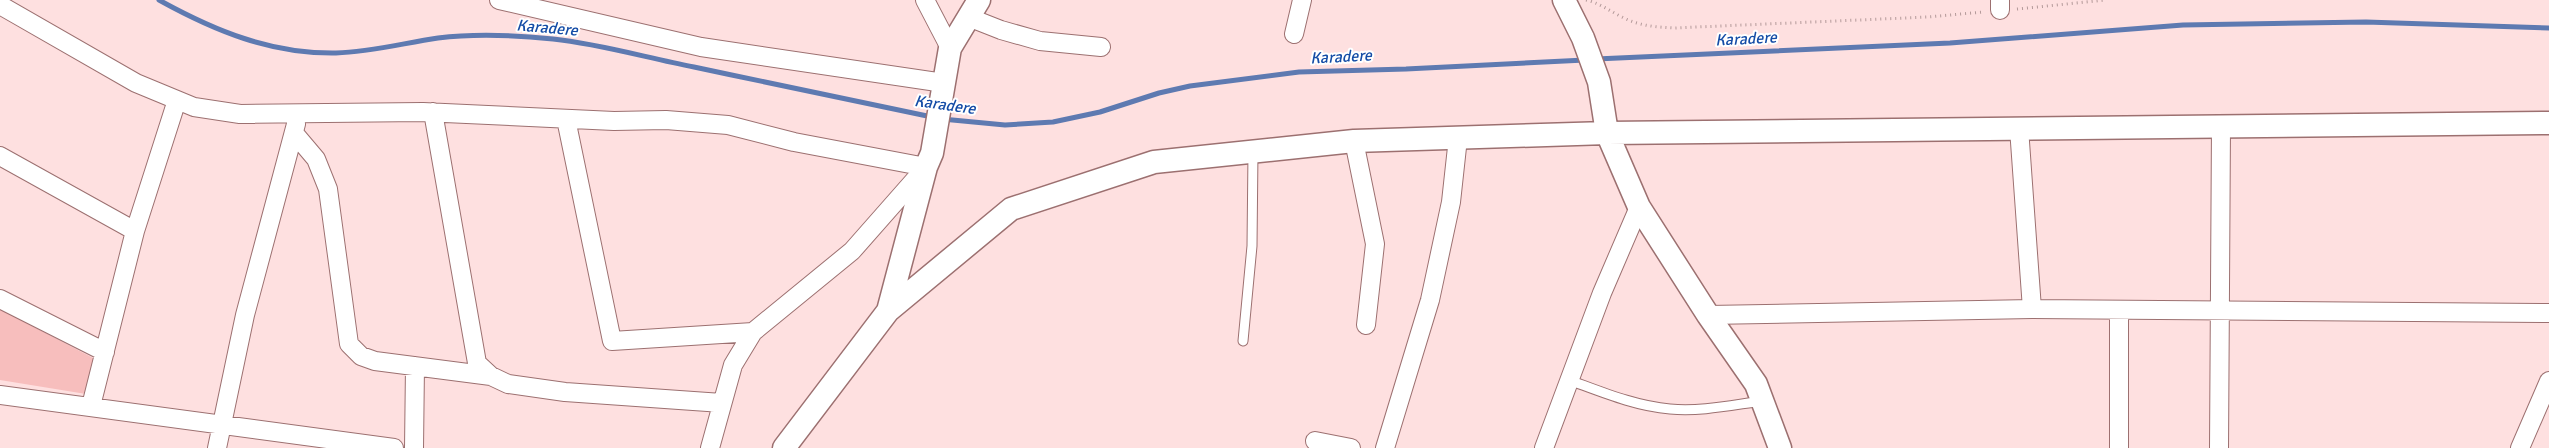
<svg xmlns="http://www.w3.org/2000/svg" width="2549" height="448" viewBox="0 0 2549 448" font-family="Signika,sans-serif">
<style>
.green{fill:#f7bebd}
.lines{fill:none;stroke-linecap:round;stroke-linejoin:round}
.stream{stroke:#5e7ab1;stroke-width:5}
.service-casing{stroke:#9c7070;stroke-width:11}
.minor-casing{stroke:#9c7070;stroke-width:20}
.tertiary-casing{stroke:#9c7070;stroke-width:25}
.path{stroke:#b39999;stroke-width:3;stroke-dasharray:1 4;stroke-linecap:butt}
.service{stroke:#fff;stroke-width:9}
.minor{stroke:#fff;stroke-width:18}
.tertiary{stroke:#fff;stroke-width:22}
.labels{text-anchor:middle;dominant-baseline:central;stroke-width:4;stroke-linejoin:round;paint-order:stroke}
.water-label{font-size:16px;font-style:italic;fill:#144ca6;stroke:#fff}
</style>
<rect width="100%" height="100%" fill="#fee0e0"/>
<!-- green -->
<path class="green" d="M 0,309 L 95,359 L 86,394 L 0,380 Z"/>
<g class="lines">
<!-- stream -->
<path class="stream" d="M 159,0 C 215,31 271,54 336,53 C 371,52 404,43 438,38 C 477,33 515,35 553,39 C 601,44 647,58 694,67 C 773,84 852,100 932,117
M 1596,59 L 1950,43 L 2183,25 L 2366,22 L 2549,28
M 942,119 L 1005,125 L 1053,122 L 1100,112 L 1159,93 L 1190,86 L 1299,72 L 1406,69 L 1585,60"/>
<defs>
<path id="service" d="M 1243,341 L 1252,246 L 1253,152
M 1569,380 C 1602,392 1635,406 1670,409 C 1700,412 1732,405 1762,401"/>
<path id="minor" d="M 499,0 L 701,47 L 944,83
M 925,0 L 950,48
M 2000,0 L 2000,10
M 0,5 L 136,83 L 194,107 L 240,114 L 423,112 L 614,121 L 666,120 L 728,125 L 794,142 L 926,167 L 852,251 L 753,332 L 733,365 L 710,448
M 968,17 L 1001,30 L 1040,41 L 1101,47
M 1294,34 L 1302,0
M 433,112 L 477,363 L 491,376 L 508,384 L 565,392 L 722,403
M 566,119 L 612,341 L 753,332
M 2019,128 L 2032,309
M 294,133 L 316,159 L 328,189 L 349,344 L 361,356 L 375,361 L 491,376
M 1354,141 L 1375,244 L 1366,325
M 0,156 L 135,231
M 0,299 L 105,352
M 1708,315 L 2032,309 L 2549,313
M 0,395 L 394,448
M 91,406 L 135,231 L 177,100
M 1315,441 L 1351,448
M 217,448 L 245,315 L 296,124
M 414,448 L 415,366
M 1385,448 L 1430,300 L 1451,202 L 1458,138
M 1544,448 L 1602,293 L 1639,207
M 2119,448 L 2119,310
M 2219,448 L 2221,126
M 2520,448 L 2549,381"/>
<path id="tertiary" d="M 1564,0 L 1583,38 L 1599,82 L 1607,133 L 1639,207 L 1708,315 L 1756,384 L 1780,448
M 888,311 L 1011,209 L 1154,162 L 1354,141 L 1607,133 L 2549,123
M 784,448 L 888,311 L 926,167 L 932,153 L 950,48 L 979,0"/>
</defs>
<!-- service casing -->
<use href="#service" class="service-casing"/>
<!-- minor casing -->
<use href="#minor" class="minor-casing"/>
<!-- tertiary casing -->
<use href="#tertiary" class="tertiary-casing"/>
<!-- path -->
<path class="path" d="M 1586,0 C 1600,3 1611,12 1624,18 C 1640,26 1656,27 1674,28 L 1928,17 L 1983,12
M 2017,9 L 2106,0"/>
<!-- service -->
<use href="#service" class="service"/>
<!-- minor -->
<use href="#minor" class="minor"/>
<!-- tertiary -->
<use href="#tertiary" class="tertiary"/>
</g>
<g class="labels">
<!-- water labels -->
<g class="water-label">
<text transform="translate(547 28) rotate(5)">Karadere</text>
<text transform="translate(1746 39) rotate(-3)">Karadere</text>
<text transform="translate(1341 57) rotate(-3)">Karadere</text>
<text transform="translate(945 105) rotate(8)">Karadere</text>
</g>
</g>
</svg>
